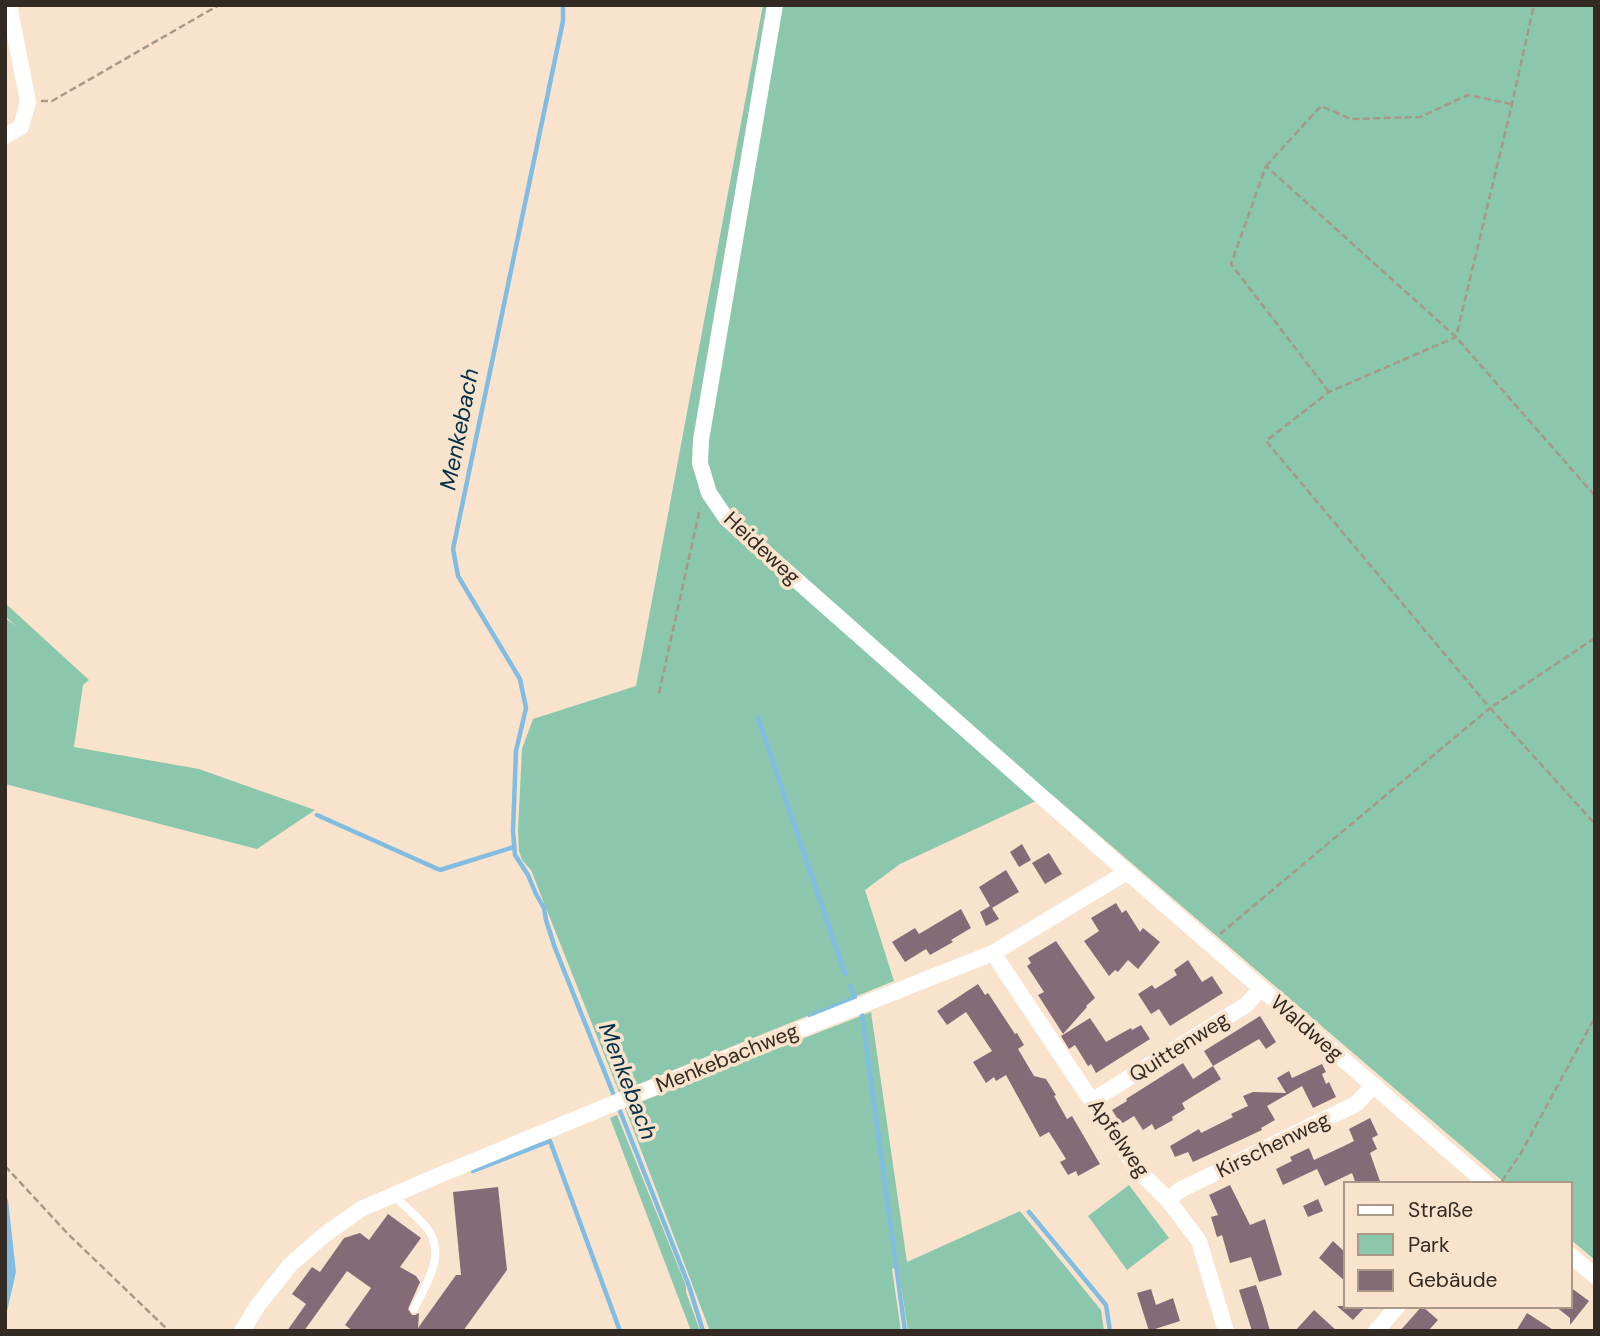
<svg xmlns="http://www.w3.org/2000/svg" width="1600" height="1336" viewBox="0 0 1600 1336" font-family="'DM Sans',sans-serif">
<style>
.green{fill:#8bc7ac}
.water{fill:#81bce2}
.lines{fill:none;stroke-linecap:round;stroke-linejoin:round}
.stream{stroke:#81bce2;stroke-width:4.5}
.building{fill:#856b78}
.path{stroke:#a89888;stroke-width:2.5;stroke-dasharray:7 3.5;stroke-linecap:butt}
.lane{stroke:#fff;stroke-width:8}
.street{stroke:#fff;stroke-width:16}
.labels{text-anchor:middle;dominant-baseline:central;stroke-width:7;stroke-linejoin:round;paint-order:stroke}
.street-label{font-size:21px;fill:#332b23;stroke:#f9e3cd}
.water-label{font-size:23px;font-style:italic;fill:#002f48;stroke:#f9e3cd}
</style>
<rect width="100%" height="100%" fill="#f9e3cd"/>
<!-- green -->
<path class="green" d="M 763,5 L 1595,5 L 1595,1260 L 1570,1239 L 1570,1184 L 1506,1184 L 1051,794 L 900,864 L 865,890 L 894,981 L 619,1092 L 531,870 L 522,860 L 519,851 L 518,830 L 522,749 L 533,719 L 636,686 Z
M 5,603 L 89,680 L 83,685 L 74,747 L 199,769 L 315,810 L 257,849 L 5,784 L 5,618 L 16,626 L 5,616 Z
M 871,1012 L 907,1262 L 1020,1211 L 1101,1310 L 1104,1331 L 908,1331 L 898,1266 L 892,1269 L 901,1331 L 710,1331 L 625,1108 Z
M 617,1115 L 686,1286 L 686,1292 L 700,1331 L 691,1331 L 610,1118 Z
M 1129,1185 L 1169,1238 L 1127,1270 L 1088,1216 Z"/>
<!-- water -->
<path class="water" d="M 5,1197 L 8,1200 L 16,1272 L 5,1320 Z"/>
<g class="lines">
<!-- stream -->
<path class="stream" d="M 563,5 L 563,21 L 453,549 L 458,576 L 520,679 L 526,708 L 516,751 L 513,831 L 515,855 L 528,875 L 536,894 L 544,908 L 546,920 L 555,948 L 615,1098
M 758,718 L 845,974
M 317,815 L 440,870 L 514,847
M 850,986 L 855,998
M 862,1015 L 905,1331
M 810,1016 L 855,998
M 618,1106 L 689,1286 L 703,1331
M 473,1171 L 550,1141 L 620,1331
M 1029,1212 L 1106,1305 L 1110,1331"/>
</g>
<!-- building -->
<path class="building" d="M 1022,844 L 1031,860 L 1019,867 L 1010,852 Z
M 1049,853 L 1062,874 L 1045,884 L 1032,863 Z
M 1006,870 L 1019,892 L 992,908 L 999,919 L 986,926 L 980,912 L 990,906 L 979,887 Z
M 1116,903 L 1122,913 L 1126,910 L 1140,932 L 1143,928 L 1160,942 L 1138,969 L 1128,960 L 1118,972 L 1115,970 L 1109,976 L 1084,941 L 1099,931 L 1091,918 Z
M 961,909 L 971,928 L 951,940 L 953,942 L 930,955 L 926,949 L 905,962 L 892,942 L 915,928 L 919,934 Z
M 1056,941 L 1095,998 L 1086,1006 L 1087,1007 L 1063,1034 L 1038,995 L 1044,992 L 1027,966 L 1031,963 L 1028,958 Z
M 1188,960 L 1202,982 L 1212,976 L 1223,993 L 1170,1026 L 1159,1009 L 1151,1014 L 1138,994 L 1152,985 L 1155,989 L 1177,975 L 1174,970 Z
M 978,984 L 985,995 L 988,993 L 1015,1034 L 1017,1033 L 1024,1045 L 1018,1049 L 1034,1076 L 1046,1079 L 1056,1095 L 1054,1096 L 1067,1119 L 1072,1116 L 1100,1164 L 1078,1176 L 1076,1171 L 1068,1175 L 1060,1162 L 1066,1159 L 1049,1132 L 1040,1137 L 1006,1075 L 996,1081 L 994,1077 L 986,1083 L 973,1062 L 992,1051 L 966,1012 L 947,1025 L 937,1011 Z
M 1260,1016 L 1276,1042 L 1266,1049 L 1259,1039 L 1213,1066 L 1221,1079 L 1182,1103 L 1185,1109 L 1172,1117 L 1173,1120 L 1155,1130 L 1152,1124 L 1143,1130 L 1134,1116 L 1121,1124 L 1112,1110 L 1127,1101 L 1126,1099 L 1183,1063 L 1193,1079 L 1213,1066 L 1204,1051 Z
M 1090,1018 L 1106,1042 L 1131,1028 L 1132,1030 L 1141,1025 L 1150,1039 L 1096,1073 L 1091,1064 L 1088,1066 L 1075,1045 L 1069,1049 L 1061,1036 Z
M 1322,1064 L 1326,1072 L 1322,1074 L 1326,1084 L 1329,1082 L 1336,1097 L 1313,1108 L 1302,1086 L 1267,1106 L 1275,1120 L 1261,1128 L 1262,1130 L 1193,1162 L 1188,1152 L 1175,1157 L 1170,1146 L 1199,1129 L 1201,1133 L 1233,1117 L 1231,1114 L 1248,1106 L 1243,1096 L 1253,1092 L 1286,1093 L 1277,1078 L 1289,1071 L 1292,1078 Z
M 1370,1118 L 1378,1135 L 1372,1138 L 1377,1149 L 1370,1153 L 1381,1184 L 1356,1184 L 1352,1173 L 1325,1186 L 1317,1169 L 1283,1185 L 1276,1169 L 1292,1161 L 1290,1157 L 1309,1148 L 1314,1160 L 1344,1146 L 1354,1141 L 1349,1129 Z
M 1230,1185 L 1250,1225 L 1265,1219 L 1282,1275 L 1259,1282 L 1251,1257 L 1230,1263 L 1222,1235 L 1217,1237 L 1211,1217 L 1218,1215 L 1209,1195 Z
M 498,1187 L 507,1270 L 463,1331 L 353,1331 L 345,1325 L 371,1288 L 347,1271 L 304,1331 L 287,1331 L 306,1304 L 292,1294 L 312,1267 L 320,1272 L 344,1238 L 360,1233 L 369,1240 L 388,1214 L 421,1238 L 400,1267 L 416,1276 L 420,1282 L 408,1309 L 412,1315 L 415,1315 L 419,1313 L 418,1328 L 456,1275 L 461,1275 L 453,1192 Z
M 1318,1199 L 1323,1211 L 1308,1217 L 1303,1206 Z
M 1333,1241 L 1346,1253 L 1346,1282 L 1319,1258 Z
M 1256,1285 L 1263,1306 L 1270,1331 L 1252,1331 L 1239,1290 Z
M 1570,1287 L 1589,1301 L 1570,1325 L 1570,1318 L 1555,1306 L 1570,1306 Z
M 1151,1289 L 1156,1305 L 1173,1298 L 1180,1321 L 1149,1331 L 1137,1293 Z
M 1337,1306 L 1366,1306 L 1353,1320 Z
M 1422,1306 L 1438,1320 L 1428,1331 L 1400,1331 Z
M 1314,1310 L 1337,1331 L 1295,1331 Z
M 1527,1313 L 1555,1331 L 1516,1331 Z"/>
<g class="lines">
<!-- path -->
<path class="path" d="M 41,101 L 52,101 L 219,5
M 1266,166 L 1321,106 L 1351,119 L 1420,117 L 1468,95 L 1511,104
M 1329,392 L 1231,264 L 1266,166 L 1456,337 L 1595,496
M 1595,638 L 1490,708 L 1595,824
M 659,693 L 700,508
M 1220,934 L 1490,708 L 1266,441 L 1329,392 L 1456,337 L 1512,104 L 1534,5
M 5,1166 L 68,1234 L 169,1331
M 1502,1181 L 1521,1153 L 1595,1017"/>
<!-- lane -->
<path class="lane" d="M 394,1196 C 404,1206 421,1219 429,1231 C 446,1256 425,1286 414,1309"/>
<!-- street -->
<path class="street" d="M 775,5 L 701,440 L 700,463 L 709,493 L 726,518 L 1127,872 L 1487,1184
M 5,136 L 21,127 L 28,102 L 9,5
M 993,953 L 1137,1169 L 1168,1200 L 1199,1241 L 1226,1331
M 1093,1100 L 1246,1005 L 1261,988
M 1168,1200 L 1180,1190 L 1356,1104 L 1374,1085
M 1570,1255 L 1595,1276
M 242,1331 L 258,1305 L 290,1265 L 323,1236 L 361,1209 L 442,1174 L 627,1098 L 993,953 L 1127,872
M 1376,1331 L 1398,1306"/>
</g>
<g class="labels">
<!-- street labels -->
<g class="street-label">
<text transform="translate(762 548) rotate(43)">Heideweg</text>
<text transform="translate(1307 1028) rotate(41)">Waldweg</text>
<text transform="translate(1179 1047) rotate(-32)">Quittenweg</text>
<text transform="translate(727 1058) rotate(-22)">Menkebachweg</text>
<text transform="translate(1119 1138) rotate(55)">Apfelweg</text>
<text transform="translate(1273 1145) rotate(-26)">Kirschenweg</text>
</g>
<!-- water labels -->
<g class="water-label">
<text transform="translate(459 429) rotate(-79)">Menkebach</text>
<text transform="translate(628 1081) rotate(69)">Menkebach</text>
</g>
</g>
<!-- border -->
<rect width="1600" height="1336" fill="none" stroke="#332b23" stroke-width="14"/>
<!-- legend -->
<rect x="1344" y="1182" width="228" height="126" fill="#f9e3cd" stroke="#aa9989" stroke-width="2"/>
<rect x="1358" y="1205" width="35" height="10" fill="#ffffff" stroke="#aa9989" stroke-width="2"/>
<text x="1408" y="1217" font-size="21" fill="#332b23">Straße</text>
<rect x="1358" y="1234" width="35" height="21" fill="#8bc7ac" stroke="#aa9989" stroke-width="2"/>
<text x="1408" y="1252" font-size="21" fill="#332b23">Park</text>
<rect x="1358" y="1270" width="35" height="21" fill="#856b78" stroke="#aa9989" stroke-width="2"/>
<text x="1408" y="1287" font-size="21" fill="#332b23">Gebäude</text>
</svg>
